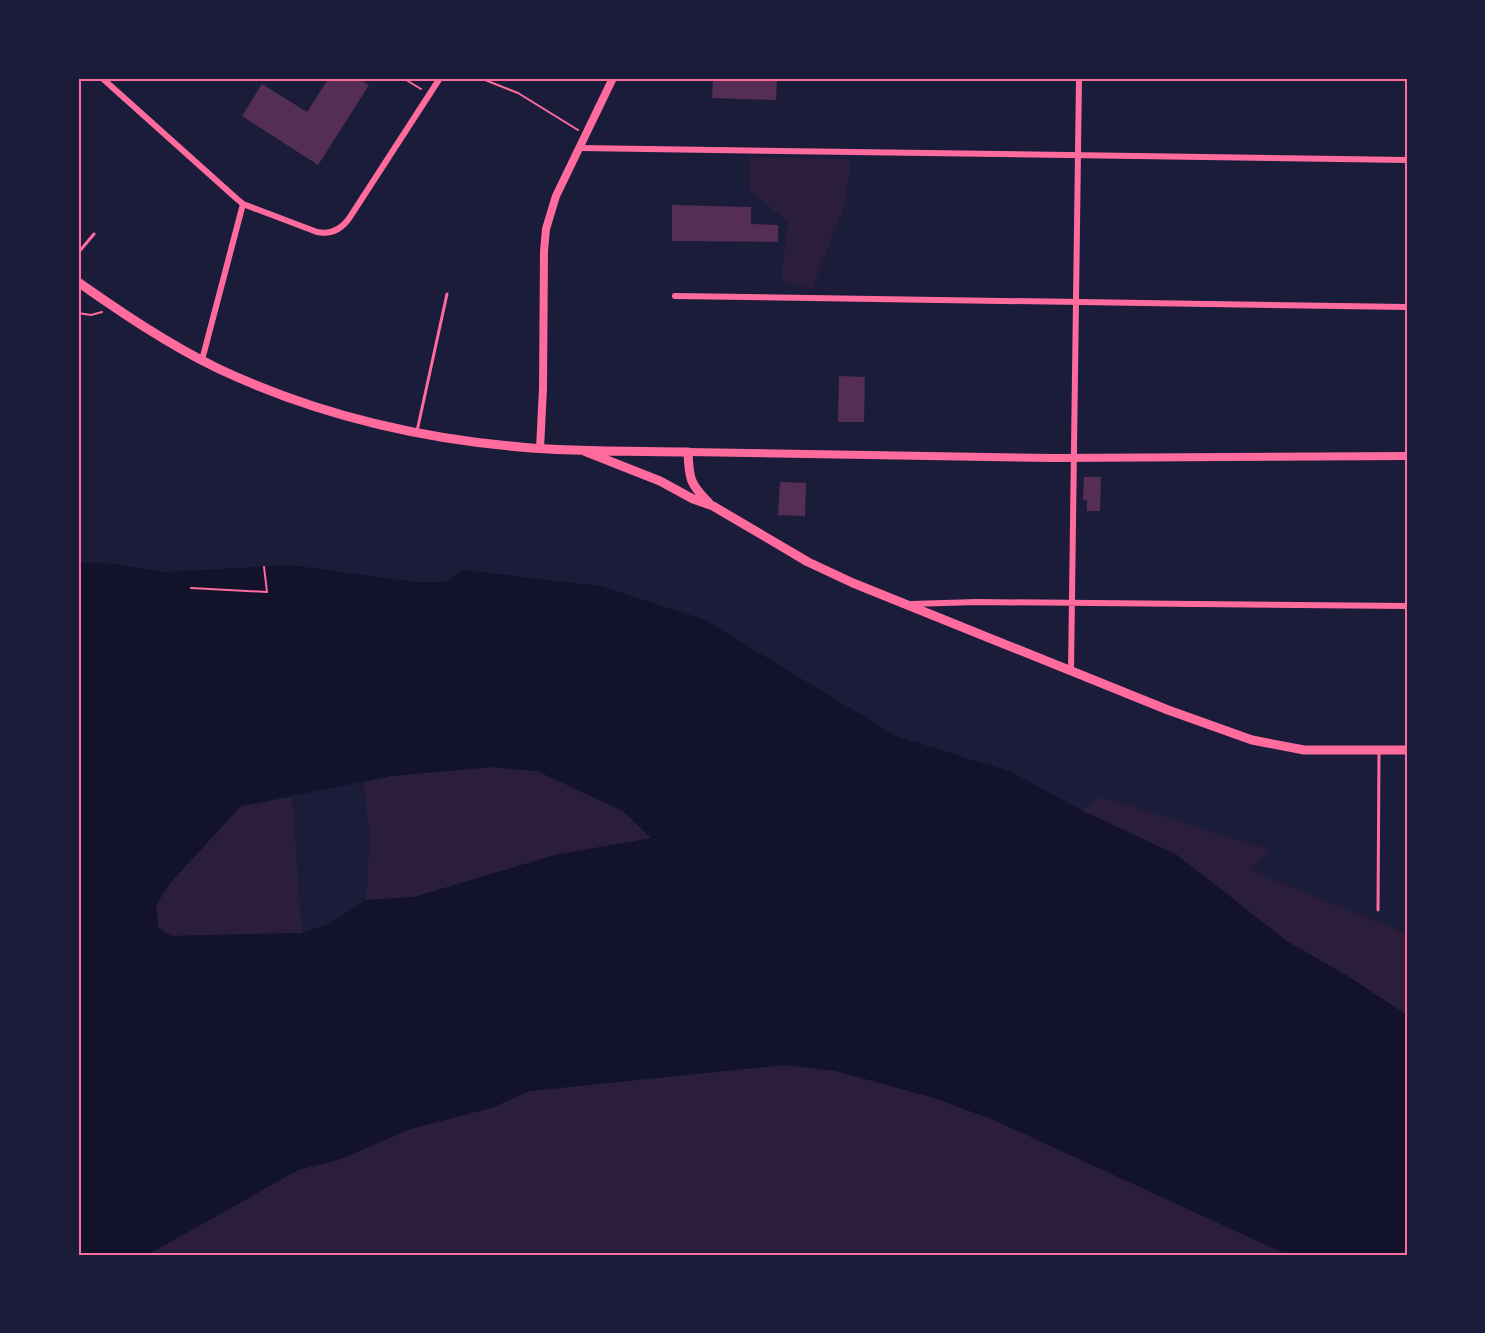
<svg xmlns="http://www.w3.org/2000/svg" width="1485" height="1333" viewBox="0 0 1485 1333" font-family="'Fira Sans Condensed',sans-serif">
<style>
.green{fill:#2a1e3b}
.water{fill:#12122b;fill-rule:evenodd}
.building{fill:#542f53}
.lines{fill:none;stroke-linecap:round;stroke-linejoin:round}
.path{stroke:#ff6b9d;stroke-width:2}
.service{stroke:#ff6b9d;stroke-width:3}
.minor{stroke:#ff6b9d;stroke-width:6}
.tertiary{stroke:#ff6b9d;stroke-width:8}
.primary{stroke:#ff6b9d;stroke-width:9}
.neatline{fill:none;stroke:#ff6b9d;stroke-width:2}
</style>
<rect width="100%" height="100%" fill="#1b1b3a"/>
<!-- green -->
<path class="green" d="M 749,157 L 851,159 L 845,204 L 812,289 L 781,282 L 788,222 L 749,190 Z
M 492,767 L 537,771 L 623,811 L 652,838 L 555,855 L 414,897 L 366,900 L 370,838 L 363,783 L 391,776 Z
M 292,797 L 302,933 L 171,936 L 158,927 L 156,905 L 170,883 L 241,806 Z
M 1102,797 L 1270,850 L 1249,870 L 1393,928 L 1407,936 L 1407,1015 L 1346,975 L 1288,942 L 1177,855 L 1081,810 Z
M 784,1065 L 836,1071 L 934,1098 L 994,1120 L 1288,1255 L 147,1255 L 298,1170 L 338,1160 L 410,1129 L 491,1108 L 530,1091 Z"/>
<!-- water -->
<path class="water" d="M 78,563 L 105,563 L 165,572 L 290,565 L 414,582 L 445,582 L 462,570 L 600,586 L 703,619 L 896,736 L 1011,772 L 1081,810 L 1177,855 L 1288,942 L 1346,975 L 1407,1015 L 1407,1255 L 1288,1255 L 994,1120 L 934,1098 L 836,1071 L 784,1065 L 530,1091 L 491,1108 L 410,1129 L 338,1160 L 298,1170 L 147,1255 L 78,1255 ZM 492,767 L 537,771 L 623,811 L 651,838 L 555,855 L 414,897 L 366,900 L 329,924 L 302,933 L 171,936 L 158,927 L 156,905 L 170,883 L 241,806 L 391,776 Z"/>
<!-- building -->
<path class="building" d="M 329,78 L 357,78 L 369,85 L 318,165 L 242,116 L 262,84 L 307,112 Z
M 713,78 L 777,78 L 776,100 L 712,98 Z
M 672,205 L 751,207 L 751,224 L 778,225 L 778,242 L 672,241 Z
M 839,376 L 865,377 L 864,422 L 838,422 Z
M 1084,477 L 1101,477 L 1100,511 L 1087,511 L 1087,500 L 1083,500 Z
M 780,482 L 806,483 L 805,516 L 778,515 Z"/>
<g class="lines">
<!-- path -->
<path class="path" d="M 403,78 L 421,89
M 480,78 L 518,93 L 578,130
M 78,313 L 91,315 L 102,312
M 191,588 L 267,592 L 264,567"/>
<!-- service -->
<path class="service" d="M 78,253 L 94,234
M 417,431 L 447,294
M 1378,910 L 1379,752"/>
<!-- minor -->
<path class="minor" d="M 102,78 L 237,199 L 243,204 L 317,232 C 332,235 342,229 350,217 L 440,78
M 580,148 L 1407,160
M 675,296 L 1407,307
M 202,360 L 243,204
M 910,604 L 977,602 L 1407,606
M 1071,671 L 1079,78"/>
<!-- tertiary -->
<path class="tertiary" d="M 540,449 L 543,388 L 544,251 L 546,229 L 556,196 L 613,78
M 688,452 L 1054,458 L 1407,456"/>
<!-- primary -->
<path class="primary" d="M 78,282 C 122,313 168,344 217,368 C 312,413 416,438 520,447 C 576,452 632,451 688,452 C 689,479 690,484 709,503
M 584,451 L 660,481 L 693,499 L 713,506 L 808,562 L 853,583 L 1168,710 L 1252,740 L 1304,750 L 1407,750"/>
</g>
<!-- border -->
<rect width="1485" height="1333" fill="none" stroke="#1b1b3a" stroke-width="159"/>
<rect x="80" y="80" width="1326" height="1174" class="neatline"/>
</svg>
